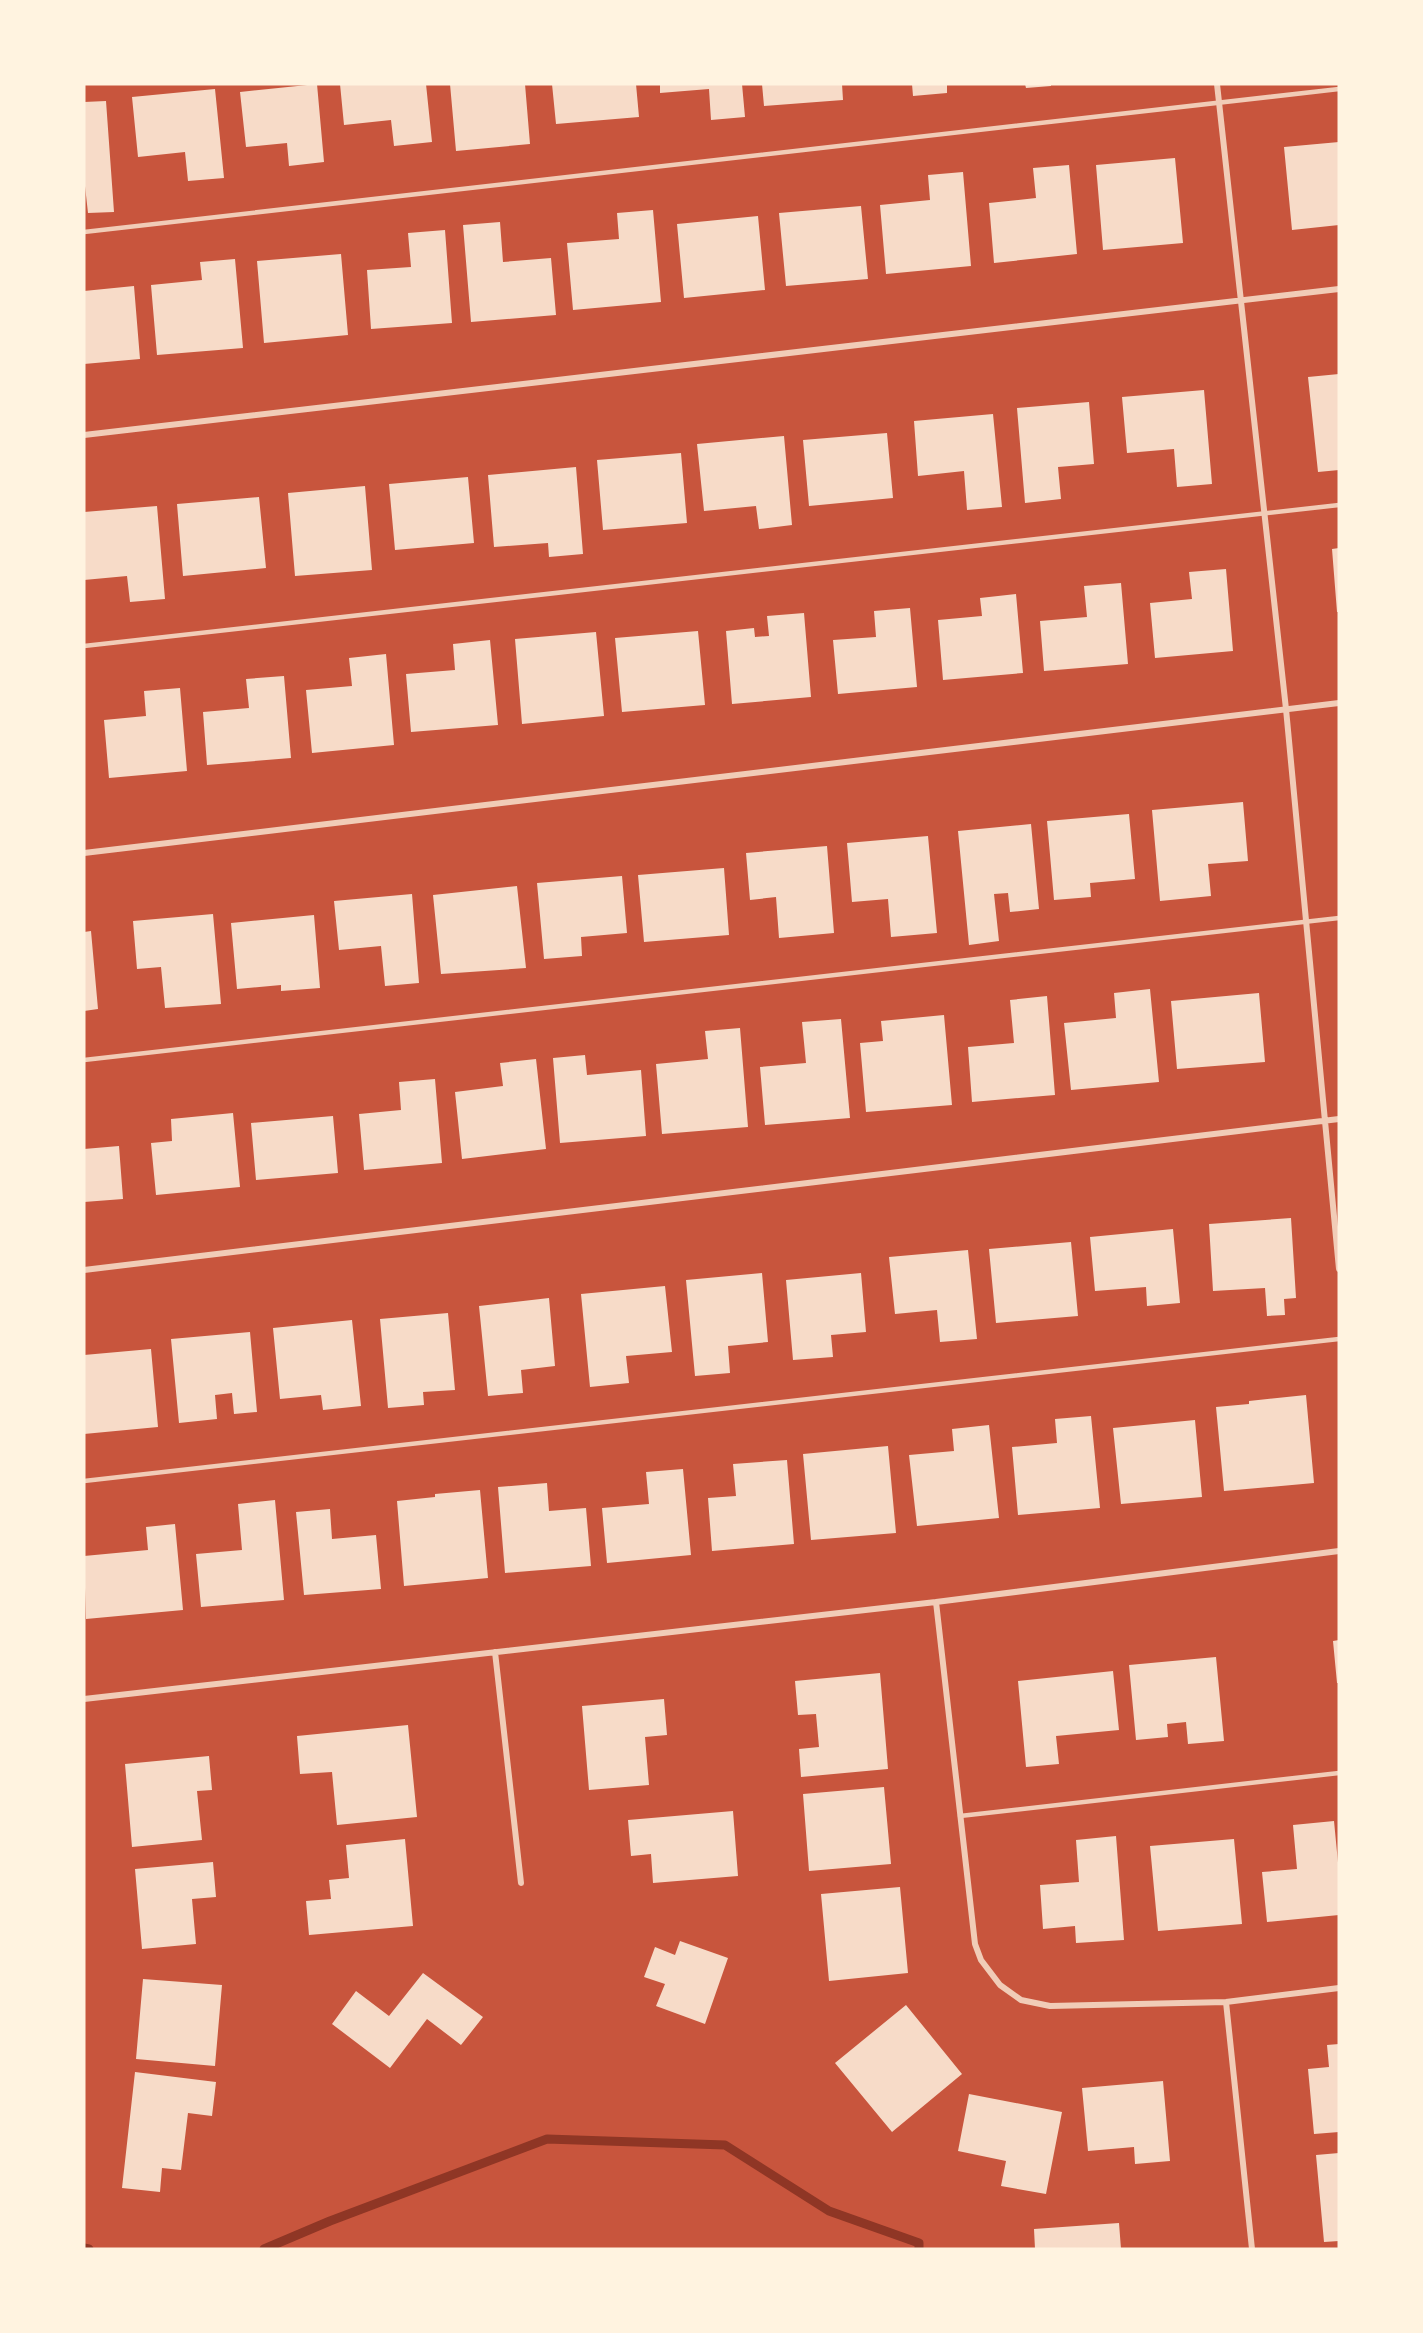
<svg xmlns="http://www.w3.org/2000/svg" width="1423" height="2333" viewBox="0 0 1423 2333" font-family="'Varela Round',sans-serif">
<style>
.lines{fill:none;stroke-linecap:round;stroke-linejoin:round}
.stream{stroke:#8f3625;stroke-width:9}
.building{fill:#f7dbc8}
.service{stroke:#f1ccb7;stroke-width:4.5}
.minor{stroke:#f1ccb7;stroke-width:6}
</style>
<rect width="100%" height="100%" fill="#c8553d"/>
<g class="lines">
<!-- stream -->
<path class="stream" d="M 84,2248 L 89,2249
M 264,2249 L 330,2221 L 547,2139 L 725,2145 L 829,2211 L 919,2243 L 919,2249"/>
</g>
<!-- building -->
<path class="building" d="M 317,84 L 324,162 L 289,166 L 287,143 L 246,147 L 240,92 Z
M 340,84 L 426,84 L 432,142 L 394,146 L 391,120 L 344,125 Z
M 450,84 L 525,84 L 530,144 L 456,151 Z
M 552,84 L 636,84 L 639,117 L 556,124 Z
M 660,84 L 742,84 L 745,117 L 711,120 L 709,89 L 660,93 Z
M 762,84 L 842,84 L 843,100 L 764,106 Z
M 912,84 L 947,84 L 947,93 L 913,96 Z
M 1025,84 L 1051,84 L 1051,86 L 1026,88 Z
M 215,89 L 224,178 L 188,181 L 185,152 L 138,157 L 132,97 Z
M 106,101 L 114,212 L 88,213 L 84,177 L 84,102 Z
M 1339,142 L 1339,225 L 1292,230 L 1284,147 Z
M 1175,158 L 1183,243 L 1103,250 L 1096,165 Z
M 1069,165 L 1077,254 L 994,263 L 989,203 L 1036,198 L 1033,168 Z
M 963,172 L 971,266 L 886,274 L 880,205 L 930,200 L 928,175 Z
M 861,206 L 868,279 L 786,286 L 779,213 Z
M 653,210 L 661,302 L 573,310 L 567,243 L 619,239 L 617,213 Z
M 758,216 L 765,290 L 684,298 L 677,224 Z
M 500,222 L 503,262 L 551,258 L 556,315 L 471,322 L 463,225 Z
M 445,230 L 452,323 L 371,329 L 367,270 L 411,267 L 408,233 Z
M 341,254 L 348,335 L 264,343 L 257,261 Z
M 235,259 L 243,348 L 157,355 L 151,285 L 202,280 L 200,262 Z
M 134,286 L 140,359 L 84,364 L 84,291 Z
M 1339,374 L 1339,470 L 1318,472 L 1308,377 Z
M 1204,390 L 1212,484 L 1177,487 L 1174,449 L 1127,453 L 1122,397 Z
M 1089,402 L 1094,464 L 1058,467 L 1061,499 L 1025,503 L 1017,408 Z
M 993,414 L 1002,507 L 967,510 L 964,471 L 918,476 L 914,421 Z
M 887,433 L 893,498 L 809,506 L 803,440 Z
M 784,436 L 792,525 L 759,529 L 756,506 L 704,511 L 697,444 Z
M 681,453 L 687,523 L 603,530 L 597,460 Z
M 576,467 L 583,554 L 549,557 L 548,543 L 494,547 L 488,475 Z
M 468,477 L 474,543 L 395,550 L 389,484 Z
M 365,486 L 372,570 L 295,576 L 288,493 Z
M 259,497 L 266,568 L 183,576 L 177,504 Z
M 157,506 L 165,599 L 130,602 L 127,576 L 84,580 L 84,512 Z
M 1339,548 L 1339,612 L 1337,612 L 1332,549 Z
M 1226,569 L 1233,651 L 1155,658 L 1150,603 L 1192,599 L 1189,572 Z
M 1121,583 L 1128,664 L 1044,671 L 1040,621 L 1087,617 L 1084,586 Z
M 1016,594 L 1023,673 L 943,680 L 938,620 L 982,616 L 980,598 Z
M 910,608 L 917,687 L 838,694 L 833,640 L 876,637 L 874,611 Z
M 804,613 L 811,697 L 732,704 L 726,631 L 754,628 L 755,637 L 769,636 L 767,616 Z
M 698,631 L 705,705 L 622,712 L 615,638 Z
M 596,632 L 604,716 L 522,724 L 515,639 Z
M 490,640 L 498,725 L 411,732 L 406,674 L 455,670 L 453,644 Z
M 386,654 L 394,745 L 312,753 L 306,690 L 352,686 L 349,658 Z
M 284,676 L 291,758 L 207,765 L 203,712 L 249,708 L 246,679 Z
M 180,688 L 187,771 L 109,778 L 104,720 L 146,716 L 144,691 Z
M 1243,802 L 1248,861 L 1208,864 L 1211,896 L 1160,901 L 1152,810 Z
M 1129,814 L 1135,879 L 1090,883 L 1091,897 L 1054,900 L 1047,821 Z
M 1031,824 L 1039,909 L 1010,912 L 1008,893 L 994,894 L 999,941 L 969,945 L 958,831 Z
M 928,836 L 937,933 L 891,937 L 888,899 L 852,902 L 847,843 Z
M 827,846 L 834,933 L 779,938 L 776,897 L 750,900 L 746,853 Z
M 724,868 L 729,935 L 644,942 L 638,875 Z
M 622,876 L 627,933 L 581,937 L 582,956 L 544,959 L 537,883 Z
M 517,886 L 526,968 L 441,974 L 433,895 Z
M 412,894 L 419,983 L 385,986 L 381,946 L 339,950 L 334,901 Z
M 213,914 L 221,1004 L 165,1008 L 161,967 L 137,969 L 133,921 Z
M 314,915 L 320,988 L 281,991 L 281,985 L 237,989 L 231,923 Z
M 91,931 L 98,1009 L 84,1011 L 84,932 Z
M 1150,989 L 1159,1082 L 1071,1090 L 1064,1023 L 1116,1018 L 1114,993 Z
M 1259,993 L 1265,1062 L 1177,1069 L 1171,1001 Z
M 1047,996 L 1055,1095 L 972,1102 L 968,1047 L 1014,1043 L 1010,1000 Z
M 944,1015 L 952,1105 L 866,1112 L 860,1043 L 883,1041 L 881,1021 Z
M 841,1019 L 850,1118 L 765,1125 L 760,1067 L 806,1063 L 802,1022 Z
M 740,1028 L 748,1127 L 662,1134 L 656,1064 L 708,1059 L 705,1031 Z
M 585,1055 L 587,1075 L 641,1070 L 646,1136 L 560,1143 L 553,1058 Z
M 536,1059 L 546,1149 L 462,1159 L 455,1092 L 503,1086 L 500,1063 Z
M 435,1079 L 442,1163 L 364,1170 L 359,1114 L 401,1110 L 399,1082 Z
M 233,1113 L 240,1187 L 156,1195 L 151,1143 L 172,1141 L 171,1119 Z
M 333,1116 L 338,1173 L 256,1180 L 251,1123 Z
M 119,1146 L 123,1199 L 84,1202 L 84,1149 Z
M 1291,1218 L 1296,1298 L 1284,1299 L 1285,1315 L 1267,1316 L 1265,1288 L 1213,1291 L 1209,1224 Z
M 1173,1229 L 1180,1303 L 1147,1306 L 1146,1287 L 1095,1291 L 1090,1237 Z
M 1071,1242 L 1078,1316 L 996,1323 L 989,1249 Z
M 968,1250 L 977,1339 L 940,1342 L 937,1310 L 895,1314 L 889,1257 Z
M 762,1273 L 768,1342 L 728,1346 L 730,1373 L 695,1376 L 686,1280 Z
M 861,1273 L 866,1332 L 831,1335 L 833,1357 L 793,1360 L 786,1280 Z
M 665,1286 L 672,1352 L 626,1356 L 629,1383 L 590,1387 L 581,1294 Z
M 549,1298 L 555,1366 L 521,1370 L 523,1393 L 488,1396 L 479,1306 Z
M 448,1313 L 455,1390 L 423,1392 L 424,1405 L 388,1408 L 380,1319 Z
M 352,1320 L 361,1406 L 323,1410 L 321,1395 L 280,1399 L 273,1328 Z
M 250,1332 L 257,1412 L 234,1414 L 232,1393 L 215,1395 L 217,1419 L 179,1423 L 171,1339 Z
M 151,1349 L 158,1427 L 84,1434 L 84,1355 Z
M 1306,1395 L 1314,1483 L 1224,1491 L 1216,1407 L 1249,1404 L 1249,1401 Z
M 1091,1416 L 1100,1508 L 1018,1515 L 1012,1447 L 1057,1443 L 1055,1419 Z
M 1195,1420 L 1202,1497 L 1121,1504 L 1113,1428 Z
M 989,1425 L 999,1518 L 917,1526 L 909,1455 L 954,1451 L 952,1429 Z
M 888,1446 L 896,1533 L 811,1540 L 803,1454 Z
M 787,1460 L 794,1544 L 712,1551 L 708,1498 L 736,1496 L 733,1464 Z
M 683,1469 L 691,1555 L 607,1563 L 602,1508 L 649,1504 L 646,1472 Z
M 547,1483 L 549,1511 L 586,1508 L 591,1566 L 505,1573 L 498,1487 Z
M 480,1490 L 488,1578 L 404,1586 L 397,1501 L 435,1497 L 435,1494 Z
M 275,1500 L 284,1600 L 201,1607 L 196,1554 L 242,1550 L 238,1504 Z
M 330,1509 L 332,1539 L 376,1535 L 381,1589 L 304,1595 L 296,1512 Z
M 175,1524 L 183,1610 L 86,1619 L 84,1556 L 148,1550 L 146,1527 Z
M 1339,1640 L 1339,1683 L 1337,1683 L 1333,1641 Z
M 1216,1657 L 1224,1741 L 1188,1744 L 1186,1722 L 1167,1724 L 1168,1737 L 1136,1740 L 1129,1665 Z
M 1113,1671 L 1119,1730 L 1056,1736 L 1059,1764 L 1026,1767 L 1018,1681 Z
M 880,1673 L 888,1769 L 801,1777 L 799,1749 L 819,1747 L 816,1714 L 798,1715 L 795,1681 Z
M 664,1699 L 667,1735 L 645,1737 L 649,1785 L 589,1790 L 582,1706 Z
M 408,1725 L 417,1817 L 337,1825 L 332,1772 L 300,1774 L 297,1736 Z
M 209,1756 L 212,1790 L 197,1791 L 202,1840 L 132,1847 L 125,1764 Z
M 884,1787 L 891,1864 L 809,1871 L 803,1794 Z
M 733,1811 L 738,1876 L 653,1883 L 651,1854 L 631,1856 L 628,1820 Z
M 1334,1821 L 1339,1873 L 1339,1915 L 1267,1922 L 1262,1872 L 1297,1869 L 1293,1825 Z
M 1116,1836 L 1124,1940 L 1076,1943 L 1075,1926 L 1043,1929 L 1040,1885 L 1079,1882 L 1076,1840 Z
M 405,1839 L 413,1926 L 309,1935 L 306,1901 L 331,1899 L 329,1880 L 349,1878 L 346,1845 Z
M 1234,1839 L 1242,1924 L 1158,1931 L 1150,1846 Z
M 213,1862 L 216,1897 L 192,1899 L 196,1944 L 142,1949 L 135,1869 Z
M 900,1887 L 908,1973 L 829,1981 L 821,1894 Z
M 680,1941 L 728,1958 L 705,2024 L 656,2006 L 665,1984 L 644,1977 L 655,1947 L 675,1955 Z
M 423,1973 L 483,2017 L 461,2045 L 427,2019 L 390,2068 L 332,2024 L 356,1991 L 389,2016 Z
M 143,1979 L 222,1985 L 215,2066 L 136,2059 Z
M 906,2005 L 962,2074 L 892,2132 L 835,2063 Z
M 1339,2044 L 1339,2132 L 1314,2134 L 1308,2069 L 1329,2067 L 1327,2045 Z
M 135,2072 L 216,2082 L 212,2116 L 188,2113 L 181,2170 L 162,2168 L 160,2192 L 122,2188 Z
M 1163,2081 L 1170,2161 L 1135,2164 L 1134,2147 L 1088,2151 L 1082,2088 Z
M 969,2094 L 1062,2112 L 1046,2194 L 1001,2186 L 1006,2161 L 958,2151 Z
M 1339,2153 L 1339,2241 L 1324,2242 L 1316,2155 Z
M 1119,2223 L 1121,2249 L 1035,2249 L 1034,2229 Z"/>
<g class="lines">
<!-- service -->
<path class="service" d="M 84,232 L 1339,89
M 84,646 L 1339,505
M 84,1060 L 1339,918
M 84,1481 L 1339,1339
M 960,1816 L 1339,1773"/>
<!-- minor -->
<path class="minor" d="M 1217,84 L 1286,709 L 1339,1269
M 84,435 L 1339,289
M 84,853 L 1339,703
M 84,1270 L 1339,1119
M 936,1602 L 975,1944 L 981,1960 L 1000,1985 L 1021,2000 L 1050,2006 L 1226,2002 L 1339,1988
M 495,1652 L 521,1883
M 84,1699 L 936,1602 L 1339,1551
M 1226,2002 L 1252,2249"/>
</g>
<!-- border -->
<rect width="1423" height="2333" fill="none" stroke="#fff3e0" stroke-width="171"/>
</svg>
